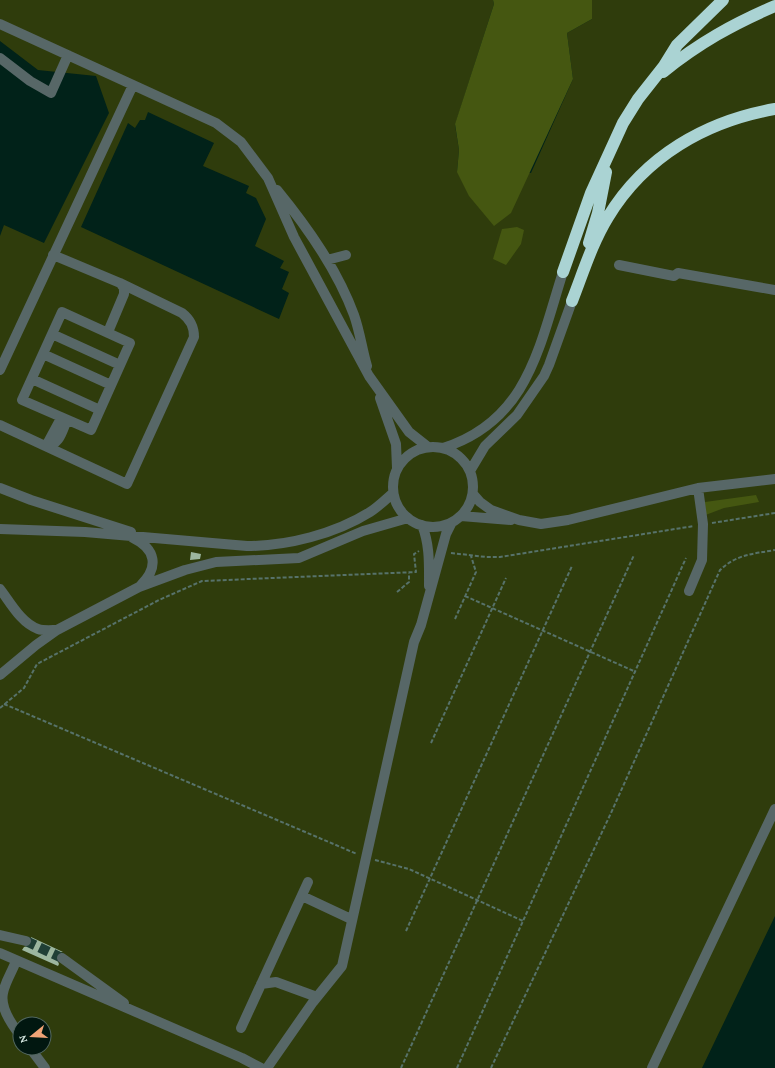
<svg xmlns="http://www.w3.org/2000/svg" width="775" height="1068" viewBox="0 0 775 1068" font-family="'Crimson Pro',serif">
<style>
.green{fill:#2f3c0c;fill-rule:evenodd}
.forest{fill:#455711}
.building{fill:#9cb69f}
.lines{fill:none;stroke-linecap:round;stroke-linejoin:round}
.minor-tunnel{stroke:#203f36;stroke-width:10;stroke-dasharray:10 5;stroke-linecap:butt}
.path{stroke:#57726a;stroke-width:2;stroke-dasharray:4 2;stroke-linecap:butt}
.minor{stroke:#576767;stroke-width:10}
.highway{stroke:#aad3d3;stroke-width:12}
</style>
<rect width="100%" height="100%" fill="#012219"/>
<!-- green -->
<path class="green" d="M 0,0 L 493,0 L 494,4 L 455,125 L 459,150 L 457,172 L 531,173 L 573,79 L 567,33 L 592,19 L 592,0 L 775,0 L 775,916 L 702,1068 L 0,1068 L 0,236 L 4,225 L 44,243 L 109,113 L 96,76 L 38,70 L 0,41 ZM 148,112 L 214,143 L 203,166 L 249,186 L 246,193 L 256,198 L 266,219 L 255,246 L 284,261 L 280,268 L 289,272 L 282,289 L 289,293 L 279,319 L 81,227 L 128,123 L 135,128 L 140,120 L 145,120 ZM 20,1024 L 44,1024 L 44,1048 L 20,1048 Z"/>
<!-- forest -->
<path class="forest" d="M 493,0 L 592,0 L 592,19 L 567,33 L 573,79 L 511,213 L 494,226 L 469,196 L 457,172 L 459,150 L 455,124 L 494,4 Z
M 517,227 L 524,230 L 521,244 L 506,265 L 493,259 L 502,229 Z
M 756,495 L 759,502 L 724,508 L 703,516 L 705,502 Z"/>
<!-- building -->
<path class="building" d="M 191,552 L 201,554 L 200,559 L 190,560 Z
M 31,937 L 63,952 L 59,952 L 56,957 L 59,964 L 58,966 L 22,950 L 24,947 L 31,945 L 32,942 Z"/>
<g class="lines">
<!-- minor-tunnel -->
<path class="minor-tunnel" d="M 26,941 L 62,958"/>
<!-- path -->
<path class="path" d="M 712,523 L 775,513
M 451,553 L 486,557 L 500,557 L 694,526
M 397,592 L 409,582 L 409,573
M 465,596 L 636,672
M 455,619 L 476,572 L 471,556
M 4,704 L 357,854
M 0,708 L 24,688 L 37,664 L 159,600 L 202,581 L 416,572 L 414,554 L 419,551
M 431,743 L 506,578
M 375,860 L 409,869 L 523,921
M 406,931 L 572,566
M 401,1068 L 634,555
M 457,1068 L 686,558
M 491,1068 L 611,813 L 720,570 C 737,554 753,554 775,550"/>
<!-- minor -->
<path class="minor" d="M 0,24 L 216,123 L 241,142 L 268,178 L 294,237 L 369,376 L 409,432 L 428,447
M 0,58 L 30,81 L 51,93 L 68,55
M 277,190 C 308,228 337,269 354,315 C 360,332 362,349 367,366
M 327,260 L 346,255
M 619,265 L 674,276 L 678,273 L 775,290
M 62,312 L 130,343 L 91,430 L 22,400 Z
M 108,332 L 124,294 L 124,288 L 120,283
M 52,334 L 120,365
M 43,354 L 111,385
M 0,370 L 133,85
M 32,379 L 100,410
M 380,398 L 396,444 L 397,468
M 0,425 L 127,484 L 194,337 C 194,327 191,320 182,313 L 120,283 L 53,255
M 46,446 C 60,445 62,431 67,420
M 46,446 L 60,420
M393 487a40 40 0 1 1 80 0a40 40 0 1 1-80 0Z
M 443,448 C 528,421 539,347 563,272
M 470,471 L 485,446 L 517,415 L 544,376 L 549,365 L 572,301
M 0,488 L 31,500 L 131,532
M 473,494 L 480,502 L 491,510 L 519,520 L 541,524 L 568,520 L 698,488 L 775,479
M 461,516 L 511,520
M 422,525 C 430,545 429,565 429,586
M 0,529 L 85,532 L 247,546 C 287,546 335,534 370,512 C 378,507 386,499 393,493
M 133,538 C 156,549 159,567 141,585
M 0,589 C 10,602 21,623 38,629 C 44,631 52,630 57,630
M 689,591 L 702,560 L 703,524 L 698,488
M 0,675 L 36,645 L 57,630 L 139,587 L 185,570 L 216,562 L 299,558 L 363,531 L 408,518
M 302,896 L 351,919
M 0,935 L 26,941
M 0,953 L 242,1058 L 261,1068
M 62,958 L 124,1003
M 16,961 C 12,972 5,982 3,993 C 0,1007 12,1025 20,1035
M 261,984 L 276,982 L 317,997
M 241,1028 L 308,882
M 30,1048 L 45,1068
M 267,1068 L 313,1002 L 342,966 L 414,642 L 421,625 L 446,534 L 452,522
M 652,1068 L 775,809"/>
<!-- highway -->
<path class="highway" d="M 663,72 C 699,43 733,24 775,6
M 589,243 L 598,213 L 606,172
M 563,272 L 591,193 L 623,123 L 638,99 L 664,66 L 677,45 L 723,0
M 572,301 C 583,273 592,243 608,217 C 645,156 706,121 775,109"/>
</g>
<!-- north arrow -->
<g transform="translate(32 1036) rotate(252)"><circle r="19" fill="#011710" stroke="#536861"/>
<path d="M0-3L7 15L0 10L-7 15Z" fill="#efa376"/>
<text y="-6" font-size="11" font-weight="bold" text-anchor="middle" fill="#cfe1da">N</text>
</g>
</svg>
